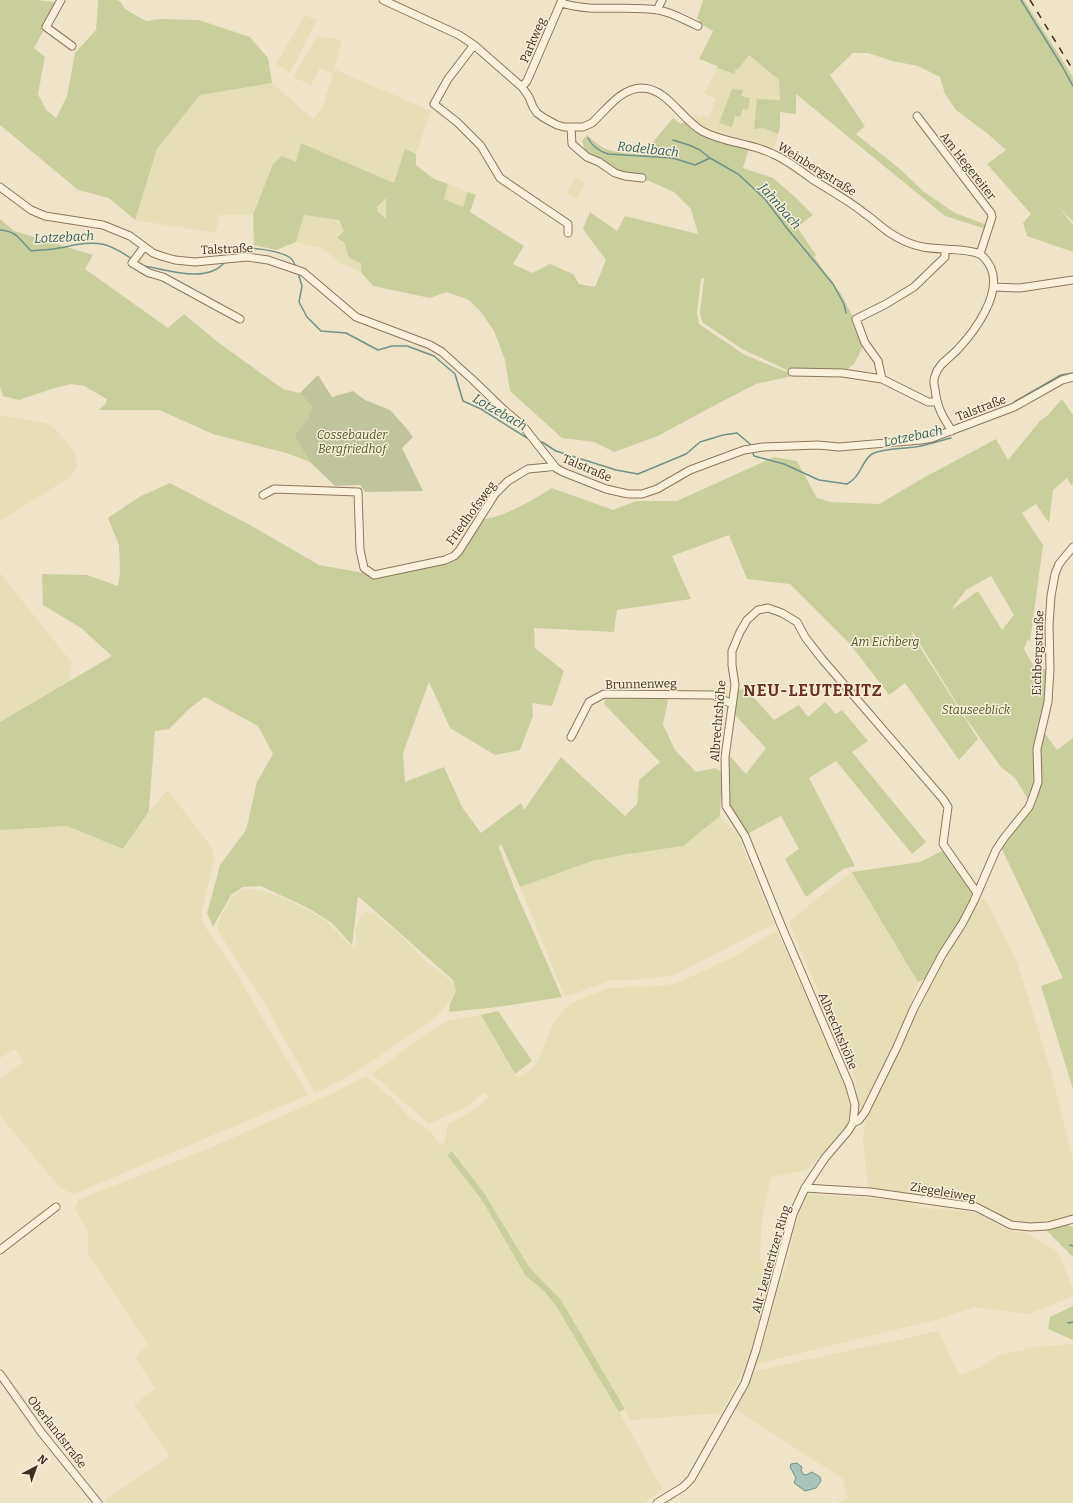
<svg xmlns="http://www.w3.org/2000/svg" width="1073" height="1503" viewBox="0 0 1073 1503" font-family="Bitter,serif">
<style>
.farmland{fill:#e6deb5;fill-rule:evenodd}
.green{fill:#c9cf9b;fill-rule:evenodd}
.cemetery{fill:#bfc49a}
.water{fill:#a9c4bc;stroke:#6f938a}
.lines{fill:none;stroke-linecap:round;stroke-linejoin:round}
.stream{stroke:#6f938a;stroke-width:1.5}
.minor-casing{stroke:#8d765c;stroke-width:9}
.minor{stroke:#faf1dc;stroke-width:7}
.rail{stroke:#3d2e20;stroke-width:1.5;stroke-dasharray:7 7;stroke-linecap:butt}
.labels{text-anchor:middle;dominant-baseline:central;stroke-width:3;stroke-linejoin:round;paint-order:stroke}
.street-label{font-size:12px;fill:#3d2e20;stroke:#f7eed8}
.park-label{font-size:12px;font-style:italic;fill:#4d5a26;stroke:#f7eed8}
.water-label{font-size:13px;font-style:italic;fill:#2f5d5a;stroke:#f7eed8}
.district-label{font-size:16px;font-weight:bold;letter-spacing:1px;fill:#6b2e1e;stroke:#f7eed8}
</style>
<rect width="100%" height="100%" fill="#f0e4c8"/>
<!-- farmland -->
<path class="farmland" d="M 305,15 L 317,20 L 290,73 L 276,64 Z
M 317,36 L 342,40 L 334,69 L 431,111 L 416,154 L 405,149 L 394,183 L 301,143 L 296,163 L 273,164 L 253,215 L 220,215 L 215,233 L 135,220 L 157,149 L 200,95 L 272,83 L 313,119 L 322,108 L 333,74 L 320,68 L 311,85 L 293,77 Z
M 749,55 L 779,80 L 780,100 L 757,100 L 754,129 L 763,128 L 778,134 L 774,148 L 704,127 L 692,118 L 695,114 L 700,117 L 702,114 L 708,118 L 716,99 L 704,93 L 717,68 L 735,74 L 735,70 ZM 742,90 L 741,96 L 749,110 L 742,109 L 740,117 L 735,116 Z
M 576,177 L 585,184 L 577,199 L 566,192 Z
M 448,184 L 468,192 L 463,207 L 444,199 Z
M 386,197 L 386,220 L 377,211 L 377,207 Z
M 304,215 L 339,220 L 344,231 L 344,242 L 349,258 L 361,263 L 361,272 L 342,264 L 321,248 L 296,242 Z
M 0,415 L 45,423 L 52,426 L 67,442 L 74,452 L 77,464 L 75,471 L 70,477 L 0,521 Z
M 0,573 L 72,663 L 69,681 L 0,722 Z
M 168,790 L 212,848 L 214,860 L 202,911 L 203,924 L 232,966 L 308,1095 L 74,1194 L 60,1188 L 0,1116 L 0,1078 L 23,1062 L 15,1049 L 0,1058 L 0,830 L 67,826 L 123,849 L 149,811 Z
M 720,816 L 738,835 L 774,924 L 674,975 L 652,979 L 612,980 L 565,997 L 520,887 L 592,861 L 628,854 L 683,846 Z
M 852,872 L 918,982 L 902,1025 L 860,1116 L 856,1081 L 789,922 L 820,896 Z
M 250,889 L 270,893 L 300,906 L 325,920 L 352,947 L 355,946 L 356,942 L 356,929 L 360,917 L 366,912 L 374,913 L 399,934 L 425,961 L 454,983 L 455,990 L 452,997 L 437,1016 L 368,1064 L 351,1075 L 315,1093 L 263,1001 L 218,931 L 217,927 L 221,916 L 232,898 L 242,890 Z
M 982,898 L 985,899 L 1017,961 L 1052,1075 L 1073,1160 L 1073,1216 L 1056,1221 L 1024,1223 L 1013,1221 L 983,1206 L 967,1202 L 948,1201 L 868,1188 L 863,1140 L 866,1116 L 938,971 Z
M 777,931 L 844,1082 L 851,1107 L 847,1124 L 831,1145 L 807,1170 L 771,1177 L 762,1219 L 760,1259 L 769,1274 L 764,1301 L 752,1347 L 744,1369 L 721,1413 L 629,1420 L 625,1409 L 561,1300 L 529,1267 L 484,1193 L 453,1151 L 448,1155 L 482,1200 L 525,1275 L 545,1292 L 556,1306 L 625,1422 L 663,1490 L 643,1503 L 107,1503 L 105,1500 L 170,1456 L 134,1405 L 155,1389 L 135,1357 L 148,1345 L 88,1253 L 88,1231 L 75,1209 L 78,1200 L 205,1150 L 327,1096 L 366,1076 L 394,1100 L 409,1117 L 431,1132 L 440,1144 L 444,1143 L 448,1125 L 476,1108 L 489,1097 L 484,1092 L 468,1106 L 429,1124 L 372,1074 L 434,1028 L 451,1020 L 481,1015 L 514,1074 L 520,1077 L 533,1068 L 538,1061 L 552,1025 L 569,1004 L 609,988 L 662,986 L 677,983 L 731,958 Z
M 807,1194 L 885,1199 L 909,1203 L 923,1208 L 966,1211 L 980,1215 L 1010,1230 L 1028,1234 L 1058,1252 L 1073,1289 L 1073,1296 L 1029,1314 L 974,1307 L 939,1319 L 757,1364 L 778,1289 L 786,1268 L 795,1226 Z
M 939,1331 L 959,1375 L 982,1367 L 997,1356 L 1034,1347 L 1073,1344 L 1073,1503 L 837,1503 L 848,1498 L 843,1479 L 735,1409 L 755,1371 Z"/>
<!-- green -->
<path class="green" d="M 0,0 L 38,0 L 59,3 L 34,48 L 45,57 L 38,94 L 46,110 L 56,118 L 67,96 L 75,53 L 96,30 L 98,0 L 117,0 L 120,1 L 125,9 L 146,21 L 160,19 L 199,20 L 250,37 L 268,58 L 272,83 L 200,95 L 157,149 L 135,220 L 109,198 L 78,190 L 0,125 Z
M 703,0 L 1024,0 L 1073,77 L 1073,222 L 1059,207 L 1073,225 L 1073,252 L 1027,236 L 1023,223 L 1031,214 L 987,164 L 1006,150 L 988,134 L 956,110 L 945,94 L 940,77 L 918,66 L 892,61 L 868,53 L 853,53 L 830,75 L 865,126 L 856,134 L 900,169 L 924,192 L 955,213 L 987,225 L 986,229 L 945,216 L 796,94 L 796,114 L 780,112 L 780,126 L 778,134 L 763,128 L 754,129 L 757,99 L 780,100 L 779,80 L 749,55 L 739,68 L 735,70 L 735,74 L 717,68 L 717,66 L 699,59 L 713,31 L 699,23 L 700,20 L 697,19 Z
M 732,89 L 743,90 L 741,96 L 750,98 L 748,110 L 743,109 L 740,117 L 735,116 L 732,127 L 719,123 Z
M 673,118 L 681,124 L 685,121 L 749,148 L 743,168 L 773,178 L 794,196 L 813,215 L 797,227 L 816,255 L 814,257 L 841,294 L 852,315 L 864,345 L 854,364 L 843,373 L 792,373 L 792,376 L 756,384 L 702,412 L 658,436 L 614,452 L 594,442 L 562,438 L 510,391 L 505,360 L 494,331 L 481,312 L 469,300 L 447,292 L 430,298 L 373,286 L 361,272 L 361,263 L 349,258 L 344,242 L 337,238 L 344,231 L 339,220 L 304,215 L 296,242 L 276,250 L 254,245 L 253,215 L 273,164 L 282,156 L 296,162 L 301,143 L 394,183 L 405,149 L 416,154 L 416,165 L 434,179 L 448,184 L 444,199 L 463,207 L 468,192 L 476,195 L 470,212 L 524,246 L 513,264 L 532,273 L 550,264 L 573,274 L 579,284 L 595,287 L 606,260 L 583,229 L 590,212 L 617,231 L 625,216 L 698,234 L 691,209 L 674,192 L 642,178 L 625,176 L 587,157 L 582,141 L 587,135 C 607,154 616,152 642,155 ZM 386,198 L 386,219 L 377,211 L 377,207 ZM 704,278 L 700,313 L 702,322 L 742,349 L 791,372 L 789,373 L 745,355 L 699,324 L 697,312 L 701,279 Z
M 0,219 L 14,231 L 93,255 L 85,269 L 168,328 L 184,314 L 219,343 L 283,389 L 300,393 L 312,407 L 308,418 L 294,436 L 310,462 L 286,453 L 213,434 L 159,410 L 99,410 L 106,403 L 107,399 L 84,386 L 71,384 L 55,388 L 19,400 L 3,396 L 0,387 Z
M 1062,399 L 1073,415 L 1073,484 L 1071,485 L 1067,478 L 1053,490 L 1049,523 L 1036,504 L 1022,513 L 1043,545 L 1030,642 L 1028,639 L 1024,649 L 1035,669 L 1047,669 L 1046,700 L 1035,745 L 1033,788 L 1028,799 L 1015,778 L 1001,767 L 967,720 L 912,631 L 913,636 L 978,739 L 959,760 L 905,683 L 889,695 L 850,644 L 790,584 L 747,579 L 729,535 L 672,556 L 691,599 L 617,610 L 614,632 L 534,628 L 535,648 L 564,671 L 552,706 L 532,703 L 533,716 L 520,750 L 495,755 L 450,728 L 429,682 L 403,753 L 405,782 L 444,767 L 462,807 L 481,833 L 521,803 L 524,810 L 561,757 L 625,816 L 637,804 L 639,780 L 660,762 L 604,704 L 606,697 L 669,696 L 663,724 L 675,750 L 696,772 L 715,768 L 722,772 L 720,816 L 683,846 L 628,854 L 592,861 L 520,887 L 501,844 L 499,848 L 515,890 L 562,997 L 498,1007 L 449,1012 L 450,1004 L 456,990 L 453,980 L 358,896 L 352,945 L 332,923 L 308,908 L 261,886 L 243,887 L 231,895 L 213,927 L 207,913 L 220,865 L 246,830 L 257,782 L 273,754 L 258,726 L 205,697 L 190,708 L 169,729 L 155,731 L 149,811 L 123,849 L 67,826 L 0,830 L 0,722 L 112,656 L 81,628 L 43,605 L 42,574 L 87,575 L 118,586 L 120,572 L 119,545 L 108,518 L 139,497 L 170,483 L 250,525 L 319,565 L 374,575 L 454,556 L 480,520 C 507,516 529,502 552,488 L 613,510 L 636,501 L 677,501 L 774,457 L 797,461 L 817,498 L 831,502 L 879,504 L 925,477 L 996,439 L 1008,460 L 1040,421 L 1048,415 ZM 991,576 L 1014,615 L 1002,630 L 978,591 L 951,610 L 966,590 Z
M 745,688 L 774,720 L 799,705 L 808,717 L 825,702 L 836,714 L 842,710 L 868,741 L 852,752 L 926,842 L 912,854 L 836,761 L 809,778 L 855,866 L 843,869 L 806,897 L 785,859 L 799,849 L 781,816 L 747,834 L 728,805 L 728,754 L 746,774 L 766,748 L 734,714 L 736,691 Z
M 1044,732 L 1057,750 L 1073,738 L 1073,1089 L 1041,986 L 1063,978 L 1001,847 L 1037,795 L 1040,750 Z
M 944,850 L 973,894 L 966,912 L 927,978 L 918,982 L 852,872 L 920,862 Z
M 498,1011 L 532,1061 L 515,1074 L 481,1015 Z
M 452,1151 L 484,1193 L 529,1267 L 561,1300 L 625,1409 L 619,1412 L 556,1306 L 545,1292 L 525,1275 L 482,1200 L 447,1155 Z
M 1067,1225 L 1073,1227 L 1073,1257 L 1046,1230 Z
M 1073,1306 L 1073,1340 L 1048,1329 L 1050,1317 Z"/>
<!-- cemetery -->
<path class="cemetery" d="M 318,375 L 332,397 L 353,391 L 365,400 L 390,410 L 407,429 L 413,437 L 402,448 L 423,491 L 365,492 L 360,485 L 335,486 L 310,462 L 294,436 L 308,418 L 312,407 L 300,393 Z"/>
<!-- water -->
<path class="water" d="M 797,1463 L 802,1467 L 801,1470 L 803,1474 L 806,1475 L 812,1472 L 820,1477 L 821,1481 L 816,1488 L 805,1491 L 794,1483 L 796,1478 L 790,1467 L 791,1464 Z"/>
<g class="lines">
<!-- stream -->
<path class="stream" d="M 1021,0 L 1062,66 L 1073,86
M 588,138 C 592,147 599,151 608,154 L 673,158 L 695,165 L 710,158
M 673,140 L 689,145 L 700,150 L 710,158 L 738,174 L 765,199 L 786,227 L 833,284 L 844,304 L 846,313
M 0,230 C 17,231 20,240 31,251 C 38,250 46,250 53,249 C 69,247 85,241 102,244 C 113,246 123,253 132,259
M 228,257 C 230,254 231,252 235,250 C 245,245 280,251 289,257 C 292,259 295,264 296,268
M 144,266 C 168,270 207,284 225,262
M 298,273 L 302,286 L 299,302 L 307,317 L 321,331 L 346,333 L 378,350 L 392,346 L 407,346 L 434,356 L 455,374 L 463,401 L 481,409 L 527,438
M 1014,402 L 1061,375 L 1073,373
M 542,442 L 556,451 L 616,470 L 638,474 L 686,454 L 700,442 L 723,435 L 737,433 L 750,444 L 751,447
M 752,450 L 754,456 L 784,464 L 819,480 L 847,484 C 861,477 862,460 872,454 C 884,448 901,449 915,447 C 927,445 939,441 951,438
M 1070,1245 L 1073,1246
M 1068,1323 L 1073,1322"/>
<defs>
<path id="minor" d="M 61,0 L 46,27 L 72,46
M 383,0 L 459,35 L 474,45 L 522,87 L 529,97 L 533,107 L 537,113 L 544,118 L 557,125 L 564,127 L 583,127 L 592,123 C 606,110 621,88 642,88 C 668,89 681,119 702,131 C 724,143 751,143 773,154 C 787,160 800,170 812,179 C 829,190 848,200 864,213 C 873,219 881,227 890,233 C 899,239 912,245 923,247 C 936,250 972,248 981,255 C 985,258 989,264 991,268 C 1002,294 975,331 958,349 C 950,358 938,364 935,376 C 933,380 934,385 935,389 C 937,407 942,416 952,431
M 561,3 C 593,13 626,5 658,10 C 672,12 686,21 698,26
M 657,10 L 662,0
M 474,45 L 448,79 L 434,104 L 457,122 L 481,146 L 500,178 L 568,224 L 568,233
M 522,87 L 527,81 L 562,0
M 917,116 L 991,213 L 992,217 L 980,254
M 571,128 L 572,144 L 587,157 L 599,162 L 615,173 L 625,176 L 642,178
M 0,187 L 31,210 L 45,216 L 103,225 L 130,236 L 153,253 L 161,256 L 175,260 L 195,262 L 247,257 L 268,260 L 303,272 L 356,317 L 430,345 L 442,352 L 473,380 L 504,410 L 523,426 L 556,468 L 563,472 L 606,489 L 628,494 L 642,494 L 657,489 L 690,470 L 744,450 L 763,447 L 818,445 L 839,447 L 921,440 L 932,438 L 1014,407 L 1062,380 L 1073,377
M 144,247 L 132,263 L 149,273 L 163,277 L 240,319
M 994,287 L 1020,288 L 1073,280
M 792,372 L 843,373 L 882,379 L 928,402 L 936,402
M 882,379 L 878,361 L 865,343 L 856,319 L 886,304 L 914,287 L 945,257 L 945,250
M 263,495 L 274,489 L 358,492 L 360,550 L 364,568 L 374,575 L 445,560 L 454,556 L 459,551 L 495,494 L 508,481 L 528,469 L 549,467 L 553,465
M 571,737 L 589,702 L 604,694 L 713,695 L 732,704
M 853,1123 L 855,1105 L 849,1084 L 781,925 L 745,836 L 726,806 L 725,757 L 735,685 L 732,665 L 732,651 L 740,632 L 747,620 L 758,610 L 768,608 L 782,613 L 797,622 L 805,637 L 822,659 L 943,799 L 948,807 L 943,844 L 977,893
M 805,1188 L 870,1192 L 976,1207 L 1011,1225 L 1030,1227 L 1048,1226 L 1073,1219
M 0,1250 L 56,1207
M 0,1374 L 41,1432 L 98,1503
M 657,1503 L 683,1487 L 691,1479 L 745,1383 L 756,1350 L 793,1214 L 805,1188 L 825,1158 L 848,1131 L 853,1123 L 859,1120 L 865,1112 L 897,1047 L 914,1008 L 942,955 L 962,924 L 974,901 L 996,850 L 1004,838 L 1029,807 L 1034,794 L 1038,782 L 1037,749 L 1048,702 L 1050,669 L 1049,625 L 1051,596 L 1055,574 L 1059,564 L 1073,547"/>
</defs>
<!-- minor casing -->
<use href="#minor" class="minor-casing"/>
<!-- minor -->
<use href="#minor" class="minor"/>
<!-- rail -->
<path class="rail" d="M 1030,0 L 1073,70"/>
</g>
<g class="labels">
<!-- street labels -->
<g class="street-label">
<text transform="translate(533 40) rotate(-67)">Parkweg</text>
<text transform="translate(968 166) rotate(52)">Am Hegereiter</text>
<text transform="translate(817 169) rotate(32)">Weinbergstraße</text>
<text transform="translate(227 249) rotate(-2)">Talstraße</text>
<text transform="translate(981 408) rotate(-21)">Talstraße</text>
<text transform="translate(587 468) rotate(23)">Talstraße</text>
<text transform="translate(471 513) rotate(-54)">Friedhofsweg</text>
<text transform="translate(1038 653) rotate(-88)">Eichbergstraße</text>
<text transform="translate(641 684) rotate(-1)">Brunnenweg</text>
<text transform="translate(718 721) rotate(-85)">Albrechtshöhe</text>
<text transform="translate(838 1031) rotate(67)">Albrechtshöhe</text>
<text transform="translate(943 1192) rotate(10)">Ziegeleiweg</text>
<text transform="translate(771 1259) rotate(-74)">Alt-Leuteritzer Ring</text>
<text transform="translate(57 1432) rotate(52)">Oberlandstraße</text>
</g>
<!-- park labels -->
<g class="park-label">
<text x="352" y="435">Cossebauder<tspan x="352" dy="14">Bergfriedhof</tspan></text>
<text x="885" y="642">Am Eichberg</text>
<text x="976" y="710">Stauseeblick</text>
</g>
<!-- water labels -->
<g class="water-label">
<text transform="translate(648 149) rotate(6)">Rodelbach</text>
<text transform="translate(780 206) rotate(49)">Jahnbach</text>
<text transform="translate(64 237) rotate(-3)">Lotzebach</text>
<text transform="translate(500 412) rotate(30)">Lotzebach</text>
<text transform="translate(913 436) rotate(-12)">Lotzebach</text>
</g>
<!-- district labels -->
<g class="district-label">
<text x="813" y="690">NEU-LEUTERITZ</text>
</g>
</g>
<!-- north arrow -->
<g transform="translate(36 1467) rotate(41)" stroke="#f7eed8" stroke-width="3" paint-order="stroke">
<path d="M0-3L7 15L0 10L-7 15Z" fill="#3d2e20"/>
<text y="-6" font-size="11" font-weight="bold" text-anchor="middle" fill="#3d2e20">N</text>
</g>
</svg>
